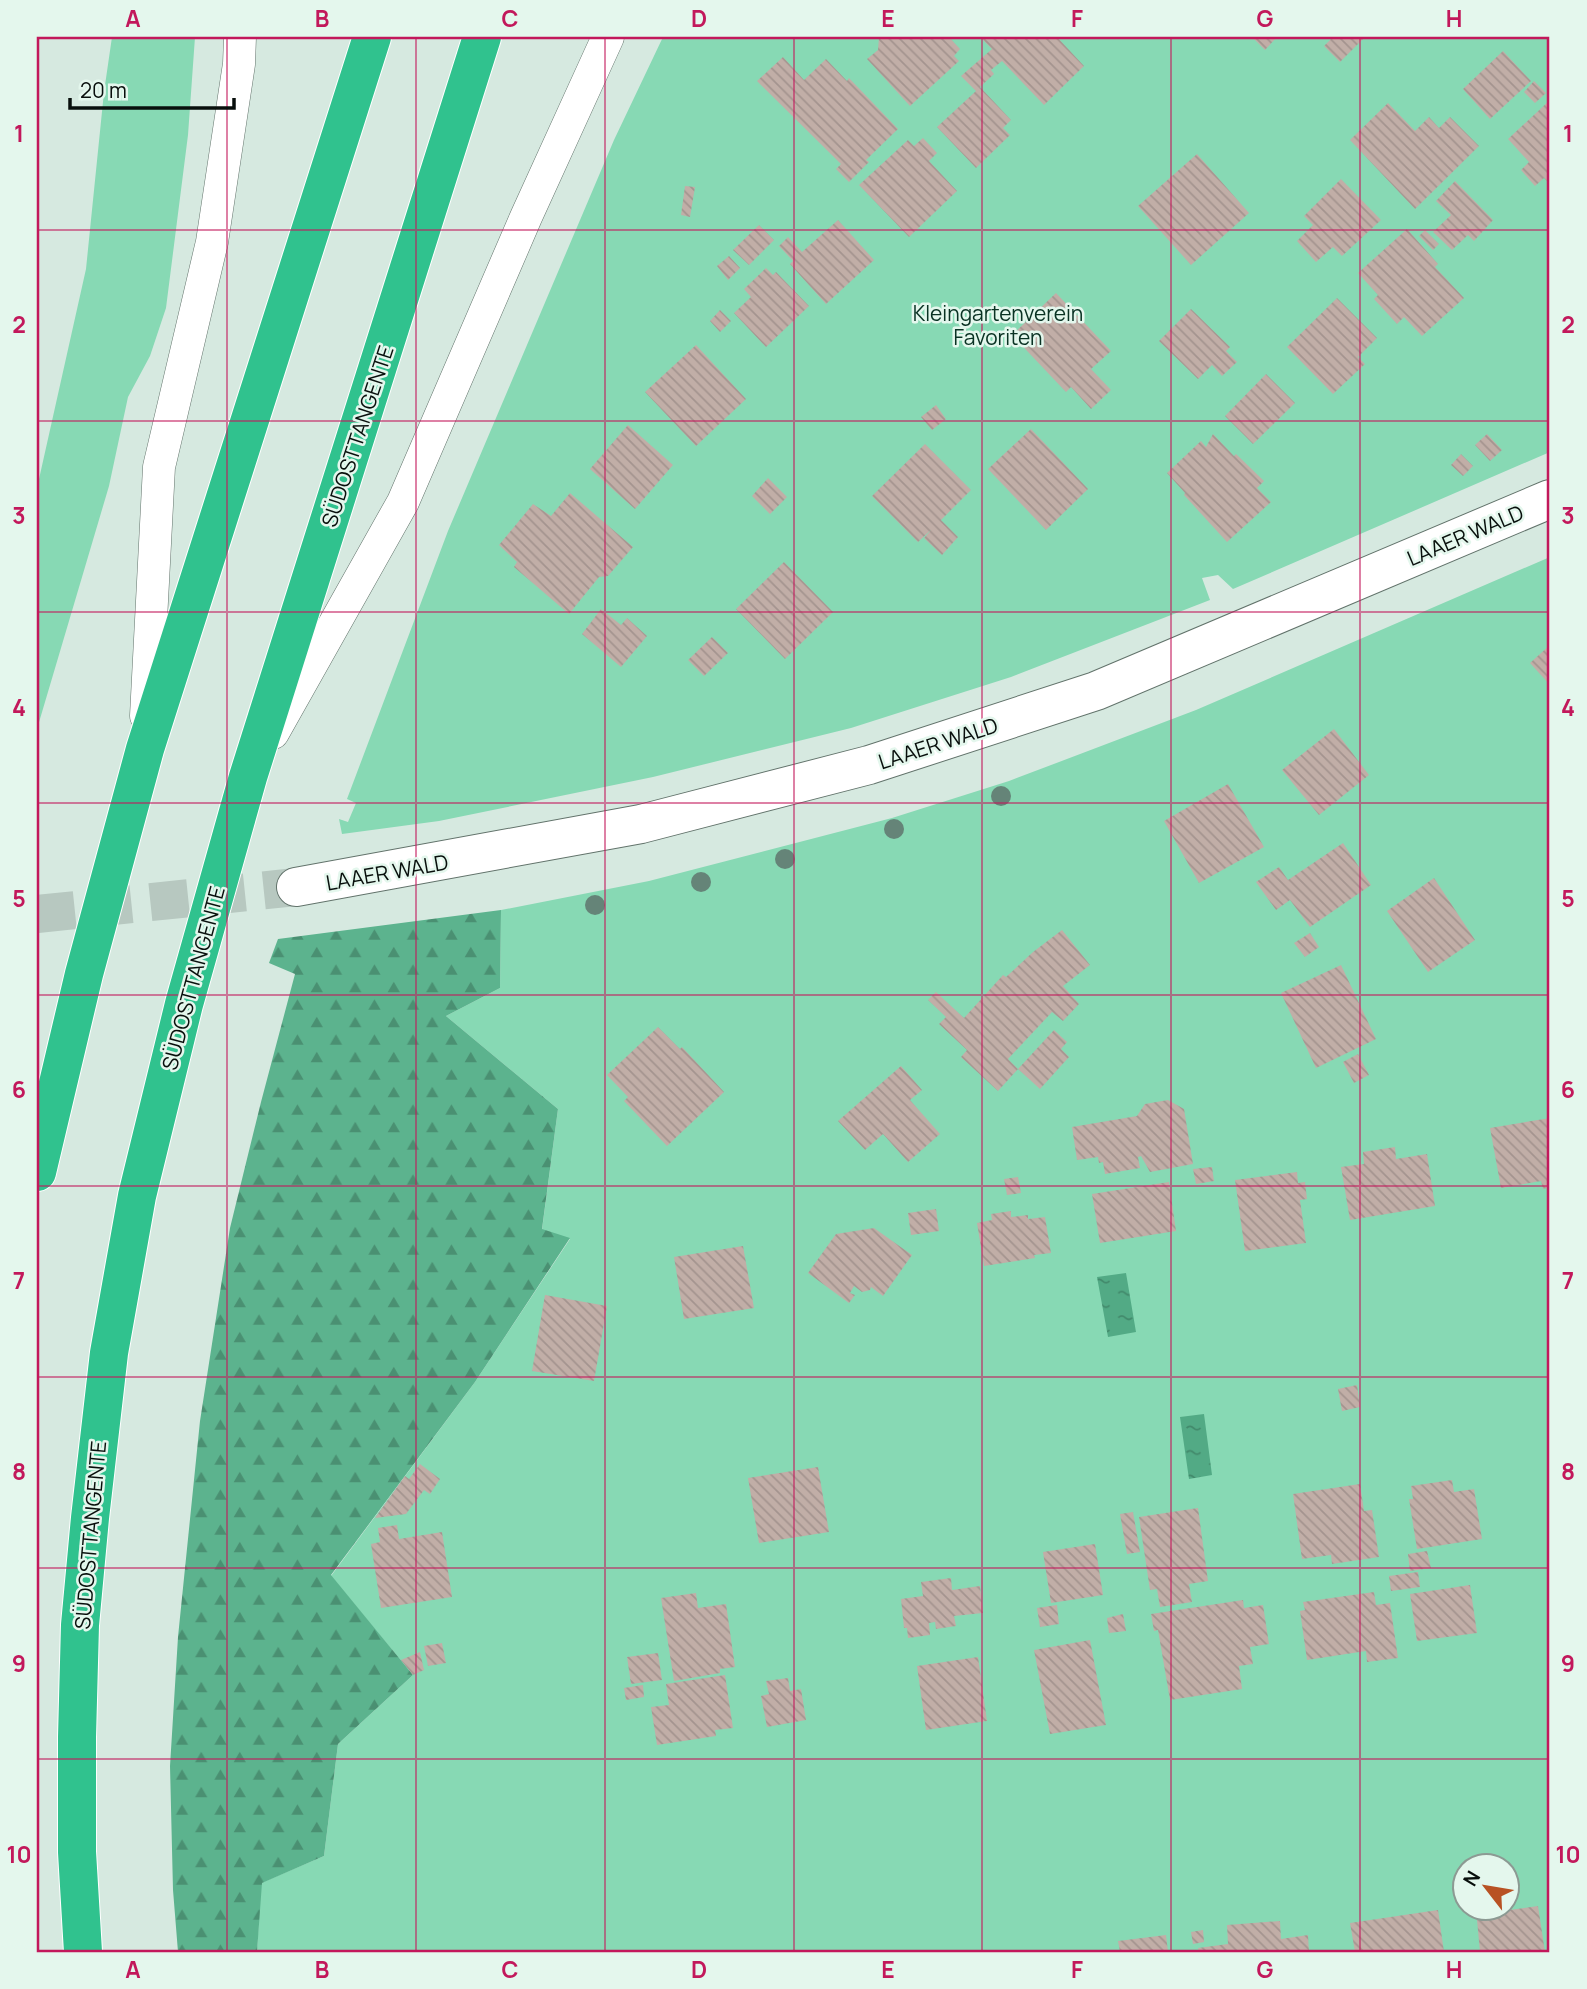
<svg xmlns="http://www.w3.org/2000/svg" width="1587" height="1989" viewBox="0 0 1587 1989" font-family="Manrope,sans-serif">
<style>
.green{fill:#87d9b4;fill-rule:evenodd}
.forest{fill:url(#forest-firs)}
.water{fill:url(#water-ripples)}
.building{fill:url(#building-back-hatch)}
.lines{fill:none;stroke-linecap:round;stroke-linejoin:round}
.minor-tunnel{stroke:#b7c8c0;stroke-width:38;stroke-dasharray:38 19;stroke-linecap:butt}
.service-casing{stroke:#62736b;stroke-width:33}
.minor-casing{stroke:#62736b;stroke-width:40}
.motorway-casing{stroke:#fff;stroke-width:40}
.service{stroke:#fff;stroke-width:32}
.minor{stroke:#fff;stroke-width:38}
.motorway{stroke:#30c28e;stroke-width:38}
.tree{fill:#658478}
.grid{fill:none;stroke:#c2185b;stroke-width:2;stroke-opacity:0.55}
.labels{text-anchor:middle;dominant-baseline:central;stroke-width:5;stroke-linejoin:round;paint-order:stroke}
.park-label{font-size:21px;fill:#093223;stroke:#e4f7ed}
.street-label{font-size:21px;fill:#080f0c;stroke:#e4f7ed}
.neatline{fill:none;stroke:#c2185b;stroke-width:2.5}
.grid-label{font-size:23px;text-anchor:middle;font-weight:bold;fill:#c2185b}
</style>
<defs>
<pattern id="forest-firs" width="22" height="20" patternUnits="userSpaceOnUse" patternTransform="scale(1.75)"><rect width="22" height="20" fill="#5cb38e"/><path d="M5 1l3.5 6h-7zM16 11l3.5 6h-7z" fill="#4a9072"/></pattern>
<pattern id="water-ripples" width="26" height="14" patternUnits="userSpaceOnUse" patternTransform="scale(1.75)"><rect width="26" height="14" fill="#52aa85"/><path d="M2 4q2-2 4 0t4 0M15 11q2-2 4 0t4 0" fill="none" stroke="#42896b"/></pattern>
<pattern id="building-back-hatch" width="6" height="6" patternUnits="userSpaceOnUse" patternTransform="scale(1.75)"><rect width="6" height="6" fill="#c1aea7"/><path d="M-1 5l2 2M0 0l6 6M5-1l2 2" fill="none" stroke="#a4948f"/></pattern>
</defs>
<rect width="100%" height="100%" fill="#d6e9e0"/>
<!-- green -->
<path class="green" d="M 112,37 L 195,37 L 188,135 L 166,308 L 150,356 L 128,397 L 109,486 L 37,729 L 37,488 L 86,269 L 104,92 Z
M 663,37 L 1550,37 L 1550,452 L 1233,589 L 1218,575 L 1202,578 L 1210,600 L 1011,677 L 851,728 L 653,777 L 439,821 L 342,834 L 339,819 L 348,822 L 356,803 L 347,799 L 448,531 L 614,140 Z
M 1550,557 L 1550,1952 L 257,1952 L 261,1883 L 324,1856 L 338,1744 L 413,1675 L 331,1576 L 475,1382 L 570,1239 L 542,1230 L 558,1109 L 446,1016 L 500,988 L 501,910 L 649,881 L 892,818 L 1009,781 L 1196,710 ZM 1464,1867 L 1506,1867 L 1506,1909 L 1464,1909 Z"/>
<!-- forest -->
<path class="forest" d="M 501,910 L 500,988 L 446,1016 L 558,1109 L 542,1229 L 570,1238 L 475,1382 L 331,1575 L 413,1675 L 338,1744 L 324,1856 L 262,1883 L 257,1952 L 178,1952 L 173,1890 L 170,1766 L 178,1637 L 200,1421 L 230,1228 L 261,1102 L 295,974 L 269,963 L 278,939 Z"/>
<!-- water -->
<path class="water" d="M 1126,1273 L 1136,1332 L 1108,1337 L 1097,1277 Z
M 1204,1414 L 1212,1475 L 1189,1479 L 1180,1417 Z"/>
<!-- building -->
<path class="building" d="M 879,37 L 949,37 L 960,49 L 954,56 L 959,61 L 910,106 L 867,59 L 878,50 Z
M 980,37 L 1057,37 L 1084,66 L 1044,105 L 1002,61 L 991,70 L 994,74 L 980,87 L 1011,120 L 1003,128 L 1010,135 L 976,168 L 937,127 L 976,91 L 961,76 L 992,49 Z
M 1252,37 L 1277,37 L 1265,50 Z
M 1333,37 L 1365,37 L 1340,62 L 1324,46 Z
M 1503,51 L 1531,81 L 1490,119 L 1463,89 Z
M 783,57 L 804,80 L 826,59 L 847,81 L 849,78 L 898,129 L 866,160 L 869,162 L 849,182 L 836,169 L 841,164 L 757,81 Z
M 1534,81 L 1546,93 L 1535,103 L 1524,92 Z
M 1550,100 L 1550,184 L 1544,178 L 1535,186 L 1521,170 L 1529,162 L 1508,139 Z
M 1388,103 L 1415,131 L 1429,117 L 1439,128 L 1450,117 L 1479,146 L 1415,209 L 1350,140 Z
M 923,138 L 937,153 L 929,161 L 957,191 L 909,237 L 859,185 L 908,140 L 914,146 Z
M 1197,154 L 1249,213 L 1191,265 L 1138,206 Z
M 1341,179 L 1381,220 L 1342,256 L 1333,247 L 1316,262 L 1297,241 L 1313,225 L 1304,216 Z
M 1455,181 L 1493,220 L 1474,241 L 1468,235 L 1452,250 L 1433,232 L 1451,215 L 1436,201 Z
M 685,186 L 695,187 L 690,217 L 681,215 Z
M 838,220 L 874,260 L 826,304 L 790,264 L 793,261 L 779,246 L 788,237 L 802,252 Z
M 759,225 L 774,240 L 749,265 L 733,250 Z
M 1407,229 L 1438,264 L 1435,267 L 1464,298 L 1422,336 L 1404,317 L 1397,324 L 1374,299 L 1378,295 L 1358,273 Z
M 1425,230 L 1439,244 L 1433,250 L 1419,236 Z
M 729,256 L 740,268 L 728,280 L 717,266 Z
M 766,268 L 773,275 L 776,272 L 809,306 L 766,347 L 734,313 L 751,297 L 744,289 Z
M 1056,293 L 1111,351 L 1091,369 L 1111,390 L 1091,409 L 1071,387 L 1066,392 L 1012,335 Z
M 1337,298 L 1377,338 L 1358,357 L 1365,364 L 1333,394 L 1287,347 Z
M 1191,309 L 1230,347 L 1226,351 L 1237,362 L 1222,376 L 1212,365 L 1198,379 L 1159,341 Z
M 720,310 L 731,321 L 720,332 L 710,321 Z
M 696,345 L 746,399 L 696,446 L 645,392 Z
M 1266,374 L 1295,403 L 1253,444 L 1225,416 Z
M 936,405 L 946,419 L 932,430 L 921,417 Z
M 628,425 L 673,465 L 635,509 L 590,469 Z
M 1031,429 L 1088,489 L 1046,530 L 988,469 Z
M 1213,434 L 1234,456 L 1236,454 L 1264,481 L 1257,488 L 1271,502 L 1227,542 L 1184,495 L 1185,493 L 1167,473 L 1201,441 L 1206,447 Z
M 1487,434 L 1502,450 L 1490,461 L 1475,445 Z
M 925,444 L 971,490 L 941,520 L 958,537 L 942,555 L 924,538 L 931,530 L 918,542 L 872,496 Z
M 1461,454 L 1473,466 L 1463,476 L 1451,465 Z
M 768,478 L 787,497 L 770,514 L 752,496 Z
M 570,493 L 633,547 L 608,576 L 599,577 L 569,614 L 514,567 L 517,562 L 499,545 L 533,504 L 551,516 Z
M 784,562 L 833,612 L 785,659 L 736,609 Z
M 601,609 L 621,625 L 627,618 L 647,636 L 621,667 L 582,634 Z
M 712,637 L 728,653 L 704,676 L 688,660 Z
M 1550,645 L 1550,685 L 1530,663 Z
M 1334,729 L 1369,775 L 1319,815 L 1282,770 Z
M 1228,784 L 1264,847 L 1199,883 L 1164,821 Z
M 1343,843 L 1371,885 L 1310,927 L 1290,900 L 1276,910 L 1256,882 L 1279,867 L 1288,880 Z
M 1434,878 L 1475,940 L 1428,972 L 1387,911 Z
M 1062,930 L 1090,965 L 1063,986 L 1079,1004 L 1063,1021 L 1052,1012 L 1008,1059 L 1018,1069 L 998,1091 L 961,1057 L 967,1050 L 939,1024 L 946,1017 L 928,1000 L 936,992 L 964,1018 L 1003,975 L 1006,977 L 1033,952 Z
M 1310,933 L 1319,947 L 1305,957 L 1294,943 Z
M 1341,965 L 1376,1039 L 1316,1068 L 1281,993 Z
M 658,1027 L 680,1049 L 682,1047 L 724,1092 L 667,1146 L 624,1101 L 628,1097 L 607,1075 Z
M 1054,1030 L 1067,1042 L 1061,1049 L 1069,1057 L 1040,1089 L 1018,1069 Z
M 1358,1054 L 1369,1075 L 1354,1083 L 1343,1062 Z
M 901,1066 L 922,1090 L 910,1100 L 940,1134 L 908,1162 L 883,1134 L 865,1150 L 838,1121 Z
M 1168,1100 L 1184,1109 L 1193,1164 L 1150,1172 L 1141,1156 L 1138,1157 L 1140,1168 L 1105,1174 L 1103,1162 L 1099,1163 L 1098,1157 L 1077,1160 L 1072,1127 L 1137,1116 L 1145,1104 Z
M 1550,1118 L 1550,1187 L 1543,1189 L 1541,1181 L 1501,1188 L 1490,1128 Z
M 1395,1147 L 1396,1159 L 1427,1154 L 1435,1206 L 1350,1220 L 1341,1167 L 1364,1164 L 1363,1152 Z
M 1212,1167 L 1214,1181 L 1196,1184 L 1193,1169 Z
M 1297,1172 L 1298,1183 L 1305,1182 L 1307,1199 L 1300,1200 L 1306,1243 L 1245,1251 L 1235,1180 Z
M 1018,1177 L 1021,1193 L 1007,1195 L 1004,1179 Z
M 1169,1182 L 1176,1231 L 1100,1243 L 1092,1194 Z
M 936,1209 L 939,1231 L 911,1235 L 908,1213 Z
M 1011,1211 L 1011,1217 L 1028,1215 L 1028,1219 L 1045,1217 L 1051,1253 L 1034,1255 L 1035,1258 L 984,1266 L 977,1223 L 992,1220 L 991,1214 Z
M 874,1228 L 912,1255 L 883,1296 L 871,1287 L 870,1290 L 862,1292 L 854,1286 L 850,1293 L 855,1295 L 849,1303 L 808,1273 L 836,1234 Z
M 743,1246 L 754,1308 L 684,1319 L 674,1257 Z
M 545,1295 L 607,1306 L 594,1381 L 532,1371 Z
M 1357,1385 L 1360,1407 L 1342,1411 L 1338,1389 Z
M 420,1464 L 440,1479 L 430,1494 L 424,1490 L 406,1514 L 375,1518 L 405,1476 L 409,1479 Z
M 818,1467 L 829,1532 L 759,1543 L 748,1478 Z
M 1452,1480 L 1454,1492 L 1474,1489 L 1482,1539 L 1417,1549 L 1409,1499 L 1413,1499 L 1411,1486 Z
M 1360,1484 L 1364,1511 L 1372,1510 L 1379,1557 L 1332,1564 L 1331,1555 L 1302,1559 L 1293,1494 Z
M 1198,1508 L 1208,1581 L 1189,1584 L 1192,1602 L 1160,1607 L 1157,1589 L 1150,1590 L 1139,1517 Z
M 1133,1512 L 1140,1552 L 1127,1554 L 1120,1514 Z
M 397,1525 L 399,1539 L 442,1532 L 452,1597 L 381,1608 L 371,1544 L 380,1542 L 378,1528 Z
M 1095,1544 L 1103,1595 L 1051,1603 L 1043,1552 Z
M 1427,1551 L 1431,1568 L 1410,1571 L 1408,1554 Z
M 1418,1572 L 1420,1587 L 1391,1591 L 1389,1576 Z
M 951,1578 L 952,1590 L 980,1586 L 983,1613 L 954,1616 L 956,1626 L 936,1629 L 935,1622 L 929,1623 L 930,1635 L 908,1638 L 907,1628 L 904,1628 L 901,1599 L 923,1596 L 921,1582 Z
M 1470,1585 L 1477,1633 L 1417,1641 L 1410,1594 Z
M 1374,1592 L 1376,1605 L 1390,1603 L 1398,1658 L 1367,1662 L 1366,1651 L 1307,1660 L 1300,1611 L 1305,1610 L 1303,1602 Z
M 696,1593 L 698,1608 L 726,1604 L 735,1667 L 720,1669 L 720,1673 L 674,1681 L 661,1598 Z
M 1243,1600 L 1244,1608 L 1263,1605 L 1269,1644 L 1250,1647 L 1253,1664 L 1239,1666 L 1242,1689 L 1170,1700 L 1158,1630 L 1154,1631 L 1151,1614 Z
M 1057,1605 L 1059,1624 L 1040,1627 L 1037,1608 Z
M 1123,1614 L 1126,1631 L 1109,1633 L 1107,1618 Z
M 1090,1640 L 1106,1725 L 1050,1734 L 1034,1650 Z
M 442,1643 L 446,1663 L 428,1666 L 424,1646 Z
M 420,1652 L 424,1670 L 413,1675 L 401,1660 Z
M 658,1653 L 662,1680 L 631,1684 L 627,1657 Z
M 978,1657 L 987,1721 L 926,1730 L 917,1666 Z
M 725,1675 L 733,1728 L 715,1730 L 716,1736 L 657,1745 L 651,1707 L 669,1705 L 666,1684 Z
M 788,1678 L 790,1691 L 801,1689 L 806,1720 L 767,1727 L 761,1696 L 769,1694 L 766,1681 Z
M 643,1685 L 644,1697 L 626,1700 L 624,1688 Z
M 1538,1906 L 1545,1952 L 1480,1952 L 1476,1909 L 1502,1909 L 1502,1911 Z
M 1438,1910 L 1444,1952 L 1355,1952 L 1350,1923 Z
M 1280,1921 L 1281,1939 L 1308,1935 L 1309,1952 L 1199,1952 L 1198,1948 L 1228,1944 L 1227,1925 Z
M 1203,1930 L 1204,1942 L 1193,1944 L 1191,1932 Z
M 1166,1935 L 1168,1952 L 1120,1952 L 1118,1941 Z"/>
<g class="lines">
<!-- minor-tunnel -->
<path class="minor-tunnel" d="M 37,914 L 296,887"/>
<defs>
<path id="service" d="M 146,716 L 159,467 L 212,242 L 239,64 L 240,37
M 273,733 L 403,502 L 526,217 L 608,37"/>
<path id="minor" d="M 296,887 L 641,824 L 869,765 L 1096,691 L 1550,499"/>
<path id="motorway" d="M 37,1172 L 84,974 L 145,749 L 372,37
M 83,1952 L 77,1852 L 77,1737 L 80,1625 L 90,1518 L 109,1353 L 137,1196 L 184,1004 L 248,777 L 482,37"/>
</defs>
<!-- service casing -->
<use href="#service" class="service-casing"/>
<!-- minor casing -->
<use href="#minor" class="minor-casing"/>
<!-- motorway casing -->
<use href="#motorway" class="motorway-casing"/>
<!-- service -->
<use href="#service" class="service"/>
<!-- minor -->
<use href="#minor" class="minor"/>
<!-- motorway -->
<use href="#motorway" class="motorway"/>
</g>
<!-- trees -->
<g class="tree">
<circle cx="1001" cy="796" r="10"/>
<circle cx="894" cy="829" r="10"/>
<circle cx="785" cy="859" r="10"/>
<circle cx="701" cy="882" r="10"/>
<circle cx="595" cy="905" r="10"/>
</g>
<!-- grid -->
<path class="grid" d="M 227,37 L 227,1952M 416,37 L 416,1952M 605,37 L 605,1952M 794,37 L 794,1952M 982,37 L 982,1952M 1171,37 L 1171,1952M 1360,37 L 1360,1952M 37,230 L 1550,230M 37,421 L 1550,421M 37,612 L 1550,612M 37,803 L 1550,803M 37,995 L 1550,995M 37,1186 L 1550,1186M 37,1377 L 1550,1377M 37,1568 L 1550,1568M 37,1759 L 1550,1759"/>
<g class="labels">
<!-- park labels -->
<g class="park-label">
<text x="998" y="313">Kleingartenverein<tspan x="998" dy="24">Favoriten</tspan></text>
</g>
<!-- street labels -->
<g class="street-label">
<text transform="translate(357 436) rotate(-72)">SÜDOSTTANGENTE</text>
<text transform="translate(1465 535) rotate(-23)">LAAER WALD</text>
<text transform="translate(938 743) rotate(-18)">LAAER WALD</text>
<text transform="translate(387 872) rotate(-10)">LAAER WALD</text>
<text transform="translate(193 978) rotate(-75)">SÜDOSTTANGENTE</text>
<text transform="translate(90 1535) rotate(-85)">SÜDOSTTANGENTE</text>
</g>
</g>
<!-- border -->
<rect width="1587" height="1989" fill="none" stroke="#e4f7ed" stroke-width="77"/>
<!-- north arrow -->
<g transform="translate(1486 1887) rotate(301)"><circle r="33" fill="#e4f7ed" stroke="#8c9a93" stroke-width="2"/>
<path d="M0-5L12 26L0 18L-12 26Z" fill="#b85223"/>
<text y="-10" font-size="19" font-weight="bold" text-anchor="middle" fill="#080f0c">N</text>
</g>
<!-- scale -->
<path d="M70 98v10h164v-10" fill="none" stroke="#080f0c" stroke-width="3.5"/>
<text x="80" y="98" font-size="21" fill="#080f0c" stroke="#e4f7ed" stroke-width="5" paint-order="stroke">20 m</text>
<rect x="38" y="38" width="1510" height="1913" class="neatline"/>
<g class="grid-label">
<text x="133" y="27">A</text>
<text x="322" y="27">B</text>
<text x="510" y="27">C</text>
<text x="699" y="27">D</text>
<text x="888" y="27">E</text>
<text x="1077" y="27">F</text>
<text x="1265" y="27">G</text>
<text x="1454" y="27">H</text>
<text x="19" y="142">1</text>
<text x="1568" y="142">1</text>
<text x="19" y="333">2</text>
<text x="1568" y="333">2</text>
<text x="19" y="524">3</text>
<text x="1568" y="524">3</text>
<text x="19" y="716">4</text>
<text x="1568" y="716">4</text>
<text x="19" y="907">5</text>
<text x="1568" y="907">5</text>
<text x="19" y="1098">6</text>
<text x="1568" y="1098">6</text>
<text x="19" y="1289">7</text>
<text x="1568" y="1289">7</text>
<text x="19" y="1480">8</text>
<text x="1568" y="1480">8</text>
<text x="19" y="1672">9</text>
<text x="1568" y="1672">9</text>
<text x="19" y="1863">10</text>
<text x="1568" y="1863">10</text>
<text x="133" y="1978">A</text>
<text x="322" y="1978">B</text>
<text x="510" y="1978">C</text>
<text x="699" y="1978">D</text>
<text x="888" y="1978">E</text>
<text x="1077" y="1978">F</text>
<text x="1265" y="1978">G</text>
<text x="1454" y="1978">H</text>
</g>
</svg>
